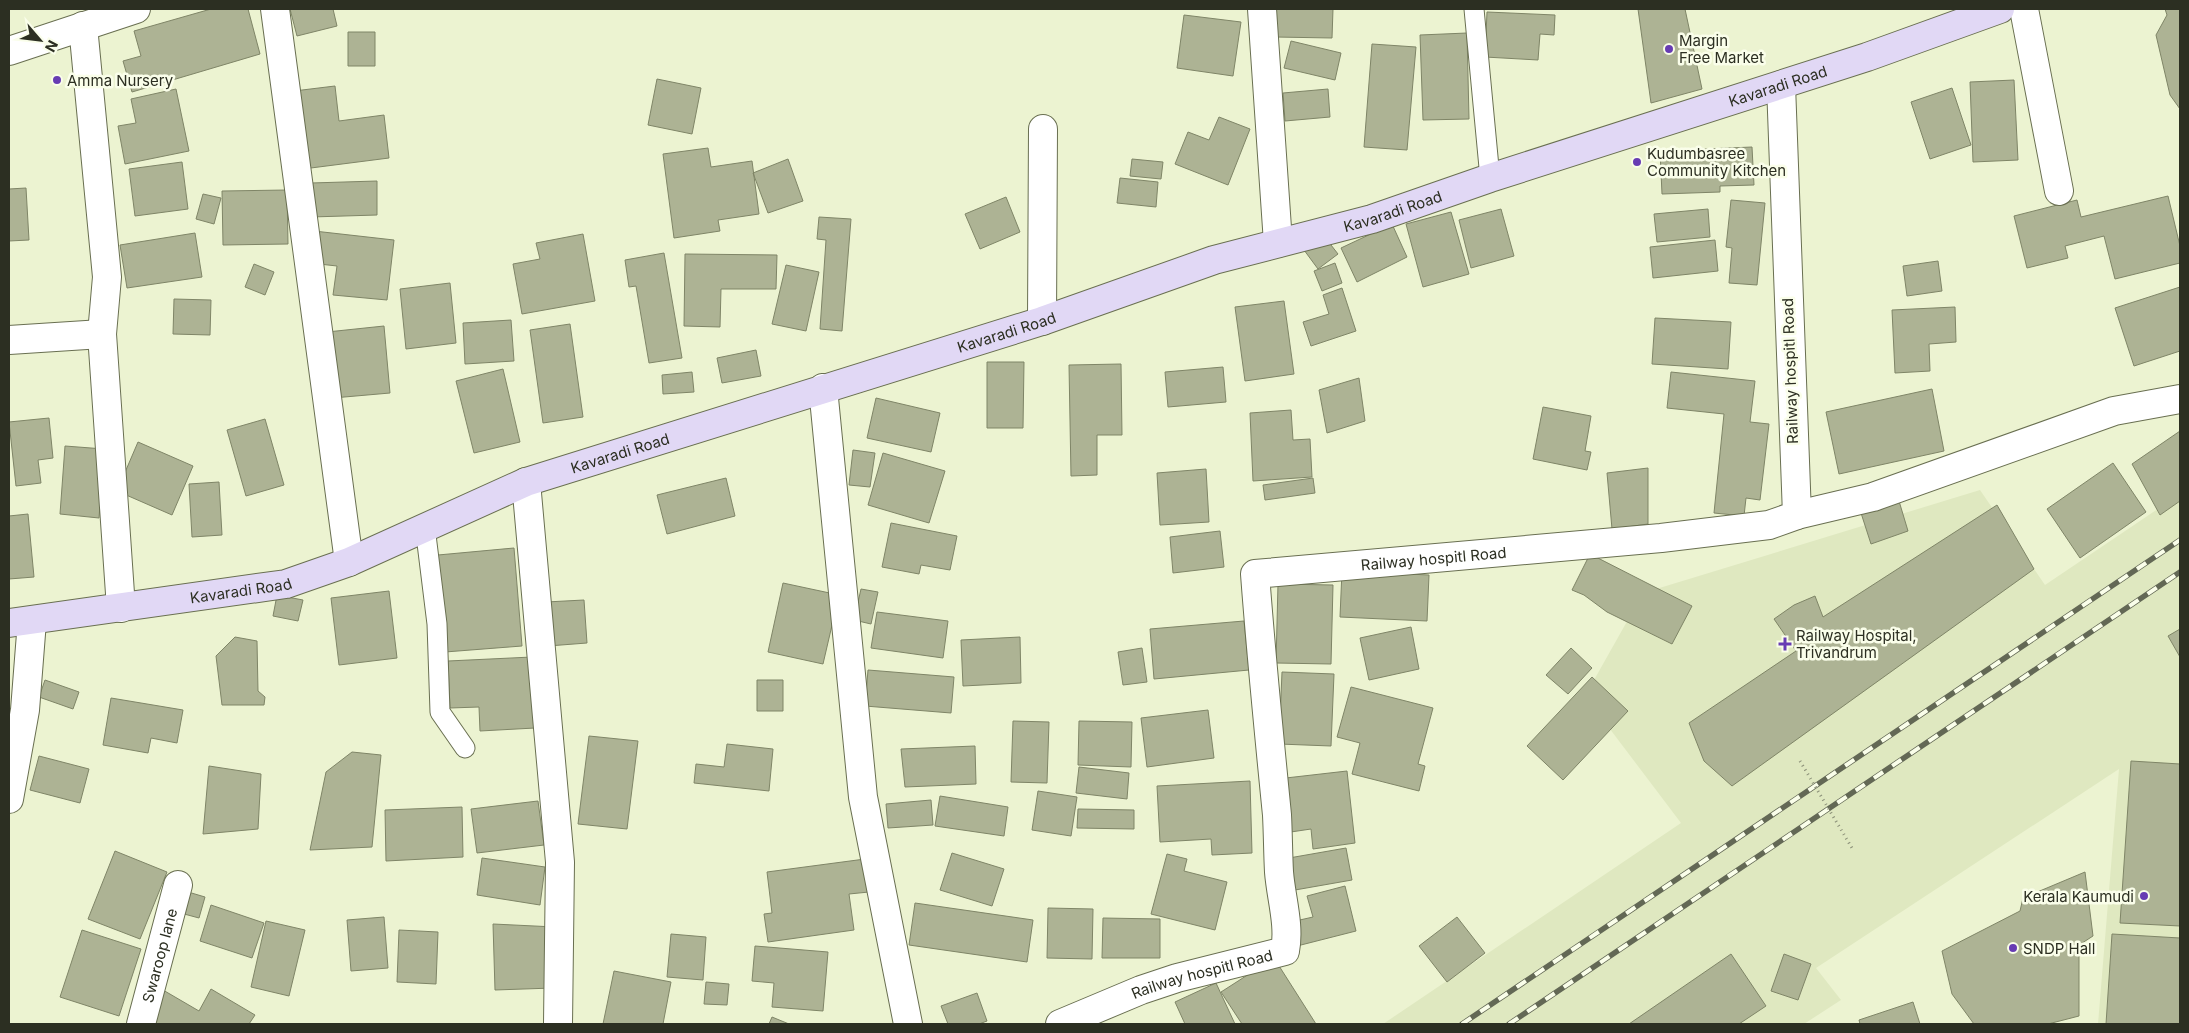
<svg xmlns="http://www.w3.org/2000/svg" width="2189" height="1033" viewBox="0 0 2189 1033" font-family="Inter,sans-serif">
<style>
.built{fill:#dfe8c0}
.building{fill:#adb394;stroke:#7f8567}
.lines{fill:none;stroke-linecap:round;stroke-linejoin:round}
.lane-casing{stroke:#696f51;stroke-width:21}
.street-casing{stroke:#696f51;stroke-width:30}
.secondary-casing{stroke:#696f51;stroke-width:30}
.lane{stroke:#fff;stroke-width:19}
.street{stroke:#fff;stroke-width:28}
.secondary{stroke:#e1d8f5;stroke-width:28}
.rail-casing{stroke:#636855;stroke-width:5.5}
.rail{stroke:#fafeea;stroke-width:4;stroke-dasharray:11;stroke-linecap:butt}
.path-bridge{stroke:#8c9179;stroke-width:3;stroke-dasharray:1 4;stroke-linecap:butt}
.poi-dot{fill:#673cb3;stroke:#fafeea;stroke-width:2}
.labels{text-anchor:middle;dominant-baseline:central;stroke-width:5;stroke-linejoin:round;paint-order:stroke}
.poi-label{font-size:15px;fill:#2c2f22;stroke:#fafeea;text-anchor:start}
.street-label{font-size:15px;fill:#2c2f22;stroke:#fafeea}
</style>
<rect width="100%" height="100%" fill="#ecf3d1"/>
<!-- built -->
<path class="built" d="M 1980,490 L 2045,585 L 2180,494 L 2180,1024 L 2098,1024 L 2119,769 L 1816,968 L 1841,1000 L 1804,1024 L 1383,1024 L 1681,823 L 1585,696 L 1643,593 Z"/>
<!-- building -->
<path class="building" d="M 211,9 L 248,9 L 260,54 L 132,92 L 123,61 L 141,56 L 134,31 Z
M 290,9 L 333,9 L 337,26 L 297,36 Z
M 1276,9 L 1333,9 L 1332,38 L 1275,37 Z
M 1638,9 L 1685,9 L 1702,89 L 1651,103 Z
M 2165,9 L 2180,9 L 2180,109 L 2170,95 L 2156,35 L 2167,15 Z
M 1487,12 L 1555,15 L 1554,35 L 1540,34 L 1538,60 L 1485,57 Z
M 1184,15 L 1241,22 L 1233,76 L 1177,68 Z
M 348,32 L 375,32 L 375,66 L 348,66 Z
M 1467,33 L 1469,119 L 1423,120 L 1420,35 Z
M 1291,41 L 1341,53 L 1335,80 L 1284,68 Z
M 1372,44 L 1416,47 L 1407,150 L 1364,147 Z
M 657,79 L 701,88 L 692,134 L 648,125 Z
M 2014,80 L 2018,160 L 1973,162 L 1970,82 Z
M 335,86 L 339,121 L 384,115 L 389,158 L 303,169 L 294,91 Z
M 1952,88 L 1971,145 L 1930,159 L 1911,102 Z
M 176,89 L 189,151 L 125,164 L 118,126 L 136,123 L 131,99 Z
M 1328,89 L 1330,117 L 1285,121 L 1283,93 Z
M 1219,117 L 1250,129 L 1228,185 L 1175,164 L 1188,132 L 1209,140 Z
M 1752,147 L 1754,185 L 1720,186 L 1720,192 L 1662,194 L 1660,151 Z
M 708,148 L 711,167 L 752,161 L 759,214 L 718,220 L 720,231 L 674,238 L 663,154 Z
M 788,159 L 803,201 L 768,213 L 753,173 Z
M 1132,159 L 1163,162 L 1161,179 L 1130,176 Z
M 182,162 L 188,209 L 135,216 L 129,169 Z
M 1120,178 L 1158,182 L 1156,207 L 1117,203 Z
M 377,181 L 377,215 L 311,217 L 311,183 Z
M 26,188 L 29,240 L 9,241 L 9,189 Z
M 287,190 L 288,244 L 223,245 L 222,191 Z
M 203,194 L 221,198 L 214,224 L 196,219 Z
M 2168,196 L 2180,246 L 2180,263 L 2115,279 L 2104,236 L 2065,246 L 2068,258 L 2027,268 L 2014,216 L 2077,200 L 2081,217 Z
M 1006,197 L 1020,232 L 980,249 L 965,214 Z
M 1731,200 L 1765,203 L 1757,285 L 1729,283 L 1732,248 L 1726,247 Z
M 1501,209 L 1514,256 L 1471,268 L 1459,220 Z
M 1708,209 L 1710,237 L 1657,242 L 1654,214 Z
M 1451,212 L 1469,274 L 1423,287 L 1406,224 Z
M 819,217 L 851,219 L 842,331 L 820,329 L 826,240 L 817,239 Z
M 1392,224 L 1407,257 L 1357,282 L 1341,248 Z
M 314,231 L 394,240 L 387,300 L 333,295 L 337,266 L 310,263 Z
M 195,233 L 202,277 L 127,288 L 120,245 Z
M 583,234 L 595,301 L 522,314 L 513,264 L 540,259 L 536,243 Z
M 1324,236 L 1338,254 L 1318,269 L 1304,250 Z
M 1715,240 L 1718,271 L 1653,278 L 1650,247 Z
M 664,253 L 682,358 L 649,363 L 636,286 L 629,287 L 625,260 Z
M 685,254 L 777,255 L 776,289 L 721,289 L 720,327 L 684,326 Z
M 1938,261 L 1942,291 L 1907,296 L 1903,266 Z
M 1335,263 L 1342,283 L 1322,291 L 1314,271 Z
M 254,264 L 274,272 L 265,295 L 245,287 Z
M 786,265 L 819,272 L 806,331 L 772,324 Z
M 450,283 L 456,343 L 406,349 L 400,289 Z
M 2180,287 L 2180,351 L 2134,366 L 2115,308 Z
M 1342,288 L 1356,331 L 1311,346 L 1303,322 L 1329,314 L 1323,295 Z
M 174,299 L 211,300 L 210,335 L 173,334 Z
M 1284,301 L 1294,374 L 1245,381 L 1235,307 Z
M 1955,307 L 1956,342 L 1929,344 L 1930,371 L 1895,373 L 1892,310 Z
M 1655,318 L 1731,322 L 1728,369 L 1652,364 Z
M 511,320 L 514,361 L 465,364 L 463,323 Z
M 570,324 L 583,417 L 543,423 L 530,330 Z
M 384,326 L 390,393 L 333,398 L 327,332 Z
M 756,350 L 761,376 L 722,383 L 717,358 Z
M 987,362 L 1024,362 L 1023,428 L 987,428 Z
M 1121,364 L 1122,435 L 1097,435 L 1097,475 L 1071,476 L 1069,365 Z
M 1223,367 L 1226,402 L 1168,407 L 1165,372 Z
M 503,369 L 520,442 L 474,453 L 456,381 Z
M 692,372 L 694,392 L 663,394 L 662,375 Z
M 1671,372 L 1755,381 L 1750,422 L 1769,424 L 1760,500 L 1746,498 L 1744,516 L 1714,513 L 1724,414 L 1667,408 Z
M 1359,378 L 1365,421 L 1327,433 L 1319,390 Z
M 1932,389 L 1944,451 L 1839,474 L 1826,412 Z
M 876,398 L 940,413 L 931,452 L 867,438 Z
M 1543,407 L 1591,416 L 1585,451 L 1591,452 L 1587,470 L 1533,459 Z
M 1291,410 L 1293,440 L 1310,439 L 1312,477 L 1253,481 L 1250,413 Z
M 49,418 L 53,458 L 38,460 L 41,483 L 16,486 L 9,422 Z
M 265,419 L 284,485 L 246,496 L 227,430 Z
M 2180,431 L 2180,501 L 2160,515 L 2132,464 Z
M 138,442 L 193,466 L 172,515 L 117,491 Z
M 65,446 L 104,449 L 99,518 L 60,514 Z
M 853,450 L 875,453 L 870,487 L 849,485 Z
M 883,453 L 945,471 L 929,523 L 868,505 Z
M 2113,463 L 2146,512 L 2080,558 L 2047,509 Z
M 1648,468 L 1648,524 L 1612,529 L 1607,473 Z
M 1206,469 L 1209,522 L 1160,525 L 1157,473 Z
M 726,478 L 735,516 L 667,534 L 657,495 Z
M 1313,478 L 1315,493 L 1265,500 L 1263,485 Z
M 219,482 L 222,535 L 192,537 L 189,484 Z
M 1899,501 L 1908,531 L 1871,544 L 1861,513 Z
M 1997,505 L 2034,569 L 1732,786 L 1704,761 L 1689,723 L 1796,651 L 1774,619 L 1794,605 L 1815,596 L 1823,617 Z
M 28,514 L 34,577 L 9,579 L 9,516 Z
M 891,523 L 957,536 L 950,570 L 921,565 L 919,574 L 882,567 Z
M 1220,531 L 1224,567 L 1173,573 L 1170,537 Z
M 514,548 L 522,646 L 445,652 L 438,555 Z
M 1590,554 L 1692,606 L 1672,644 L 1607,612 L 1584,595 L 1572,590 Z
M 1342,571 L 1429,575 L 1427,621 L 1340,617 Z
M 783,583 L 839,595 L 823,664 L 768,652 Z
M 1278,584 L 1333,585 L 1331,664 L 1276,663 Z
M 861,589 L 878,592 L 871,624 L 854,620 Z
M 389,591 L 397,658 L 339,665 L 331,598 Z
M 277,595 L 303,600 L 298,621 L 273,616 Z
M 584,600 L 587,643 L 548,646 L 546,602 Z
M 877,612 L 948,621 L 943,658 L 871,648 Z
M 1244,621 L 1249,670 L 1154,679 L 1150,629 Z
M 1411,627 L 1419,669 L 1369,680 L 1360,638 Z
M 2180,629 L 2180,657 L 2168,636 Z
M 235,637 L 257,641 L 258,691 L 265,697 L 264,705 L 222,705 L 216,656 Z
M 1020,637 L 1021,683 L 963,686 L 961,640 Z
M 1142,648 L 1147,682 L 1123,685 L 1118,652 Z
M 1571,648 L 1592,668 L 1568,694 L 1546,675 Z
M 532,657 L 535,728 L 480,731 L 479,707 L 450,708 L 448,661 Z
M 868,670 L 954,677 L 951,713 L 865,706 Z
M 1282,672 L 1334,674 L 1331,746 L 1279,744 Z
M 1592,677 L 1628,711 L 1563,780 L 1527,746 Z
M 45,680 L 79,692 L 73,709 L 39,697 Z
M 757,680 L 783,680 L 783,711 L 757,711 Z
M 1351,687 L 1433,708 L 1418,764 L 1425,766 L 1419,791 L 1352,774 L 1360,743 L 1337,737 Z
M 111,698 L 183,710 L 177,743 L 151,738 L 148,753 L 103,745 Z
M 1208,710 L 1214,758 L 1147,767 L 1141,718 Z
M 1013,721 L 1049,722 L 1047,783 L 1011,782 Z
M 1079,721 L 1132,722 L 1131,767 L 1078,765 Z
M 589,736 L 638,741 L 627,829 L 578,824 Z
M 727,744 L 773,749 L 769,791 L 694,783 L 696,764 L 724,767 Z
M 975,746 L 976,784 L 905,787 L 901,749 Z
M 352,752 L 381,755 L 372,847 L 310,850 L 326,772 Z
M 39,756 L 89,769 L 80,803 L 30,790 Z
M 2131,761 L 2180,764 L 2180,926 L 2120,923 Z
M 209,766 L 261,774 L 258,829 L 203,834 Z
M 1079,767 L 1129,773 L 1127,799 L 1076,793 Z
M 1347,771 L 1355,843 L 1313,849 L 1311,829 L 1284,833 L 1277,779 Z
M 1250,781 L 1252,853 L 1212,855 L 1211,839 L 1160,842 L 1157,786 Z
M 1038,791 L 1077,797 L 1071,836 L 1032,830 Z
M 940,796 L 1008,807 L 1004,836 L 935,826 Z
M 931,800 L 933,825 L 888,828 L 886,804 Z
M 538,801 L 544,845 L 477,853 L 471,809 Z
M 462,807 L 463,857 L 386,861 L 385,810 Z
M 1078,809 L 1134,810 L 1134,829 L 1077,828 Z
M 1346,848 L 1352,880 L 1295,890 L 1289,858 Z
M 115,851 L 167,872 L 140,939 L 88,919 Z
M 952,853 L 1004,869 L 992,906 L 940,890 Z
M 1167,854 L 1187,859 L 1184,871 L 1227,882 L 1215,930 L 1151,914 Z
M 482,858 L 545,867 L 540,905 L 477,895 Z
M 865,859 L 869,892 L 849,894 L 854,930 L 768,942 L 764,914 L 772,913 L 767,872 Z
M 2085,872 L 2093,936 L 2079,945 L 2079,1016 L 2048,1024 L 1974,1024 L 1952,994 L 1942,951 L 2020,911 L 2023,898 Z
M 1345,886 L 1356,931 L 1297,946 L 1291,922 L 1313,917 L 1307,896 Z
M 178,889 L 205,897 L 199,918 L 173,911 Z
M 915,903 L 1033,920 L 1027,962 L 909,945 Z
M 211,905 L 264,923 L 252,958 L 200,941 Z
M 1048,908 L 1093,909 L 1092,959 L 1047,958 Z
M 384,917 L 388,968 L 351,971 L 347,920 Z
M 1457,917 L 1485,953 L 1447,982 L 1419,946 Z
M 1103,918 L 1160,919 L 1160,958 L 1102,958 Z
M 266,921 L 305,930 L 289,996 L 251,987 Z
M 493,924 L 555,927 L 553,988 L 495,990 Z
M 82,930 L 141,949 L 119,1016 L 60,997 Z
M 399,930 L 438,932 L 436,984 L 397,982 Z
M 671,934 L 706,937 L 703,980 L 667,977 Z
M 2112,934 L 2180,938 L 2180,1024 L 2106,1024 Z
M 755,946 L 828,952 L 823,1011 L 772,1007 L 774,983 L 752,981 Z
M 1731,954 L 1766,1006 L 1739,1024 L 1629,1024 Z
M 1784,954 L 1811,964 L 1798,1000 L 1771,991 Z
M 1274,958 L 1316,1024 L 1242,1024 L 1221,992 Z
M 614,971 L 671,982 L 663,1024 L 603,1024 Z
M 706,982 L 729,984 L 727,1005 L 704,1004 Z
M 1216,983 L 1235,1024 L 1185,1024 L 1175,1002 Z
M 211,989 L 255,1015 L 249,1024 L 143,1024 L 163,990 L 199,1011 Z
M 977,993 L 987,1021 L 979,1024 L 948,1024 L 941,1006 Z
M 1913,1002 L 1920,1024 L 1860,1024 L 1859,1020 Z
M 772,1017 L 789,1024 L 769,1024 Z"/>
<g class="lines">
<defs>
<path id="lane" d="M 1474,9 L 1490,178
M 425,527 L 437,624 L 440,712 L 465,748"/>
<g id="street">
<path d="M 275,9 L 349,562"/>
<path d="M 1262,9 L 1278,243"/>
<path d="M 2024,9 L 2059,191"/>
<path d="M 83,26 L 107,277 L 102,334 L 121,608"/>
<path d="M 9,51 L 136,9"/>
<path d="M 1042,321 L 1043,129"/>
<path d="M 9,340 L 102,334"/>
<path d="M 823,388 L 863,797 L 908,1024"/>
<path d="M 526,482 L 560,862 L 558,1024"/>
<path d="M 1797,515 L 1873,497 L 2114,411 L 2180,399"/>
<path d="M 9,799 L 25,710 L 32,621"/>
<path id="s1" d="M 141,1024 L 178,885"/>
<path id="s2" d="M 1060,1024 L 1141,990 L 1177,978 L 1285,951 C 1290,925 1281,898 1279,872 C 1278,853 1278,834 1277,815 C 1269,735 1261,654 1255,574 L 1661,538 L 1769,525 L 1797,515 L 1781,85"/>
</g>
<g id="secondary">
<path id="s3" d="M 9,623 L 286,584 L 349,562 L 526,482 L 1042,321 L 1214,260 L 1372,219 L 1490,178 L 1867,57 L 2000,9"/>
</g>
</defs>
<!-- lane casing -->
<use href="#lane" class="lane-casing"/>
<!-- street casing -->
<use href="#street" class="street-casing"/>
<!-- secondary casing -->
<use href="#secondary" class="secondary-casing"/>
<!-- lane -->
<use href="#lane" class="lane"/>
<!-- street -->
<use href="#street" class="street"/>
<!-- secondary -->
<use href="#secondary" class="secondary"/>
<defs>
<path id="rail" d="M 1462,1024 L 2180,540
M 1509,1024 L 2180,572"/>
</defs>
<!-- rail casing -->
<use href="#rail" class="rail-casing"/>
<!-- rail -->
<use href="#rail" class="rail"/>
<!-- path-bridge -->
<path class="path-bridge" d="M 1800,761 L 1852,848"/>
</g>
<!-- markers -->
<g class="poi-dot">
<circle cx="1669" cy="49" r="5"/>
<circle cx="57" cy="80" r="5"/>
<circle cx="1637" cy="162" r="5"/>
<path d="M1782.5 636.5h5v5h5v5h-5v5h-5v-5h-5v-5h5z"/>
<circle cx="2144" cy="896" r="5"/>
<circle cx="2013" cy="948" r="5"/>
</g>
<g class="labels">
<!-- poi labels -->
<g class="poi-label">
<text x="1679" y="40">Margin<tspan x="1679" dy="17">Free Market</tspan></text>
<text x="67" y="80">Amma Nursery</text>
<text x="1647" y="153">Kudumbasree<tspan x="1647" dy="17">Community Kitchen</tspan></text>
<text x="1796" y="635">Railway Hospital,<tspan x="1796" dy="17">Trivandrum</tspan></text>
<text x="2134" y="896" text-anchor="end">Kerala Kaumudi</text>
<text x="2023" y="948">SNDP Hall</text>
</g>
<!-- street labels -->
<g class="street-label">
<text stroke="none"><textPath href="#s3" startOffset="1854">Kavaradi Road</textPath></text>
<text stroke="none"><textPath href="#s3" startOffset="1449">Kavaradi Road</textPath></text>
<text stroke="none"><textPath href="#s3" startOffset="1044">Kavaradi Road</textPath></text>
<text transform="translate(1790 371) rotate(-92)">Railway hospitl Road</text>
<text stroke="none"><textPath href="#s3" startOffset="639">Kavaradi Road</textPath></text>
<text stroke="none"><textPath href="#s2" startOffset="795">Railway hospitl Road</textPath></text>
<text stroke="none"><textPath href="#s3" startOffset="234">Kavaradi Road</textPath></text>
<text stroke="none"><textPath href="#s1" startOffset="71">Swaroop lane</textPath></text>
<text stroke="none"><textPath href="#s2" startOffset="151">Railway hospitl Road</textPath></text>
</g>
</g>
<!-- border -->
<rect width="2189" height="1033" fill="none" stroke="#2c2f22" stroke-width="20"/>
<!-- north arrow -->
<g transform="translate(40 40) rotate(118)" stroke="#fafeea" stroke-width="4" paint-order="stroke">
<path d="M0-4L9 19L0 12L-9 19Z" fill="#2c2f22"/>
<text y="-8" font-size="14" font-weight="bold" text-anchor="middle" fill="#2c2f22">N</text>
</g>
</svg>
